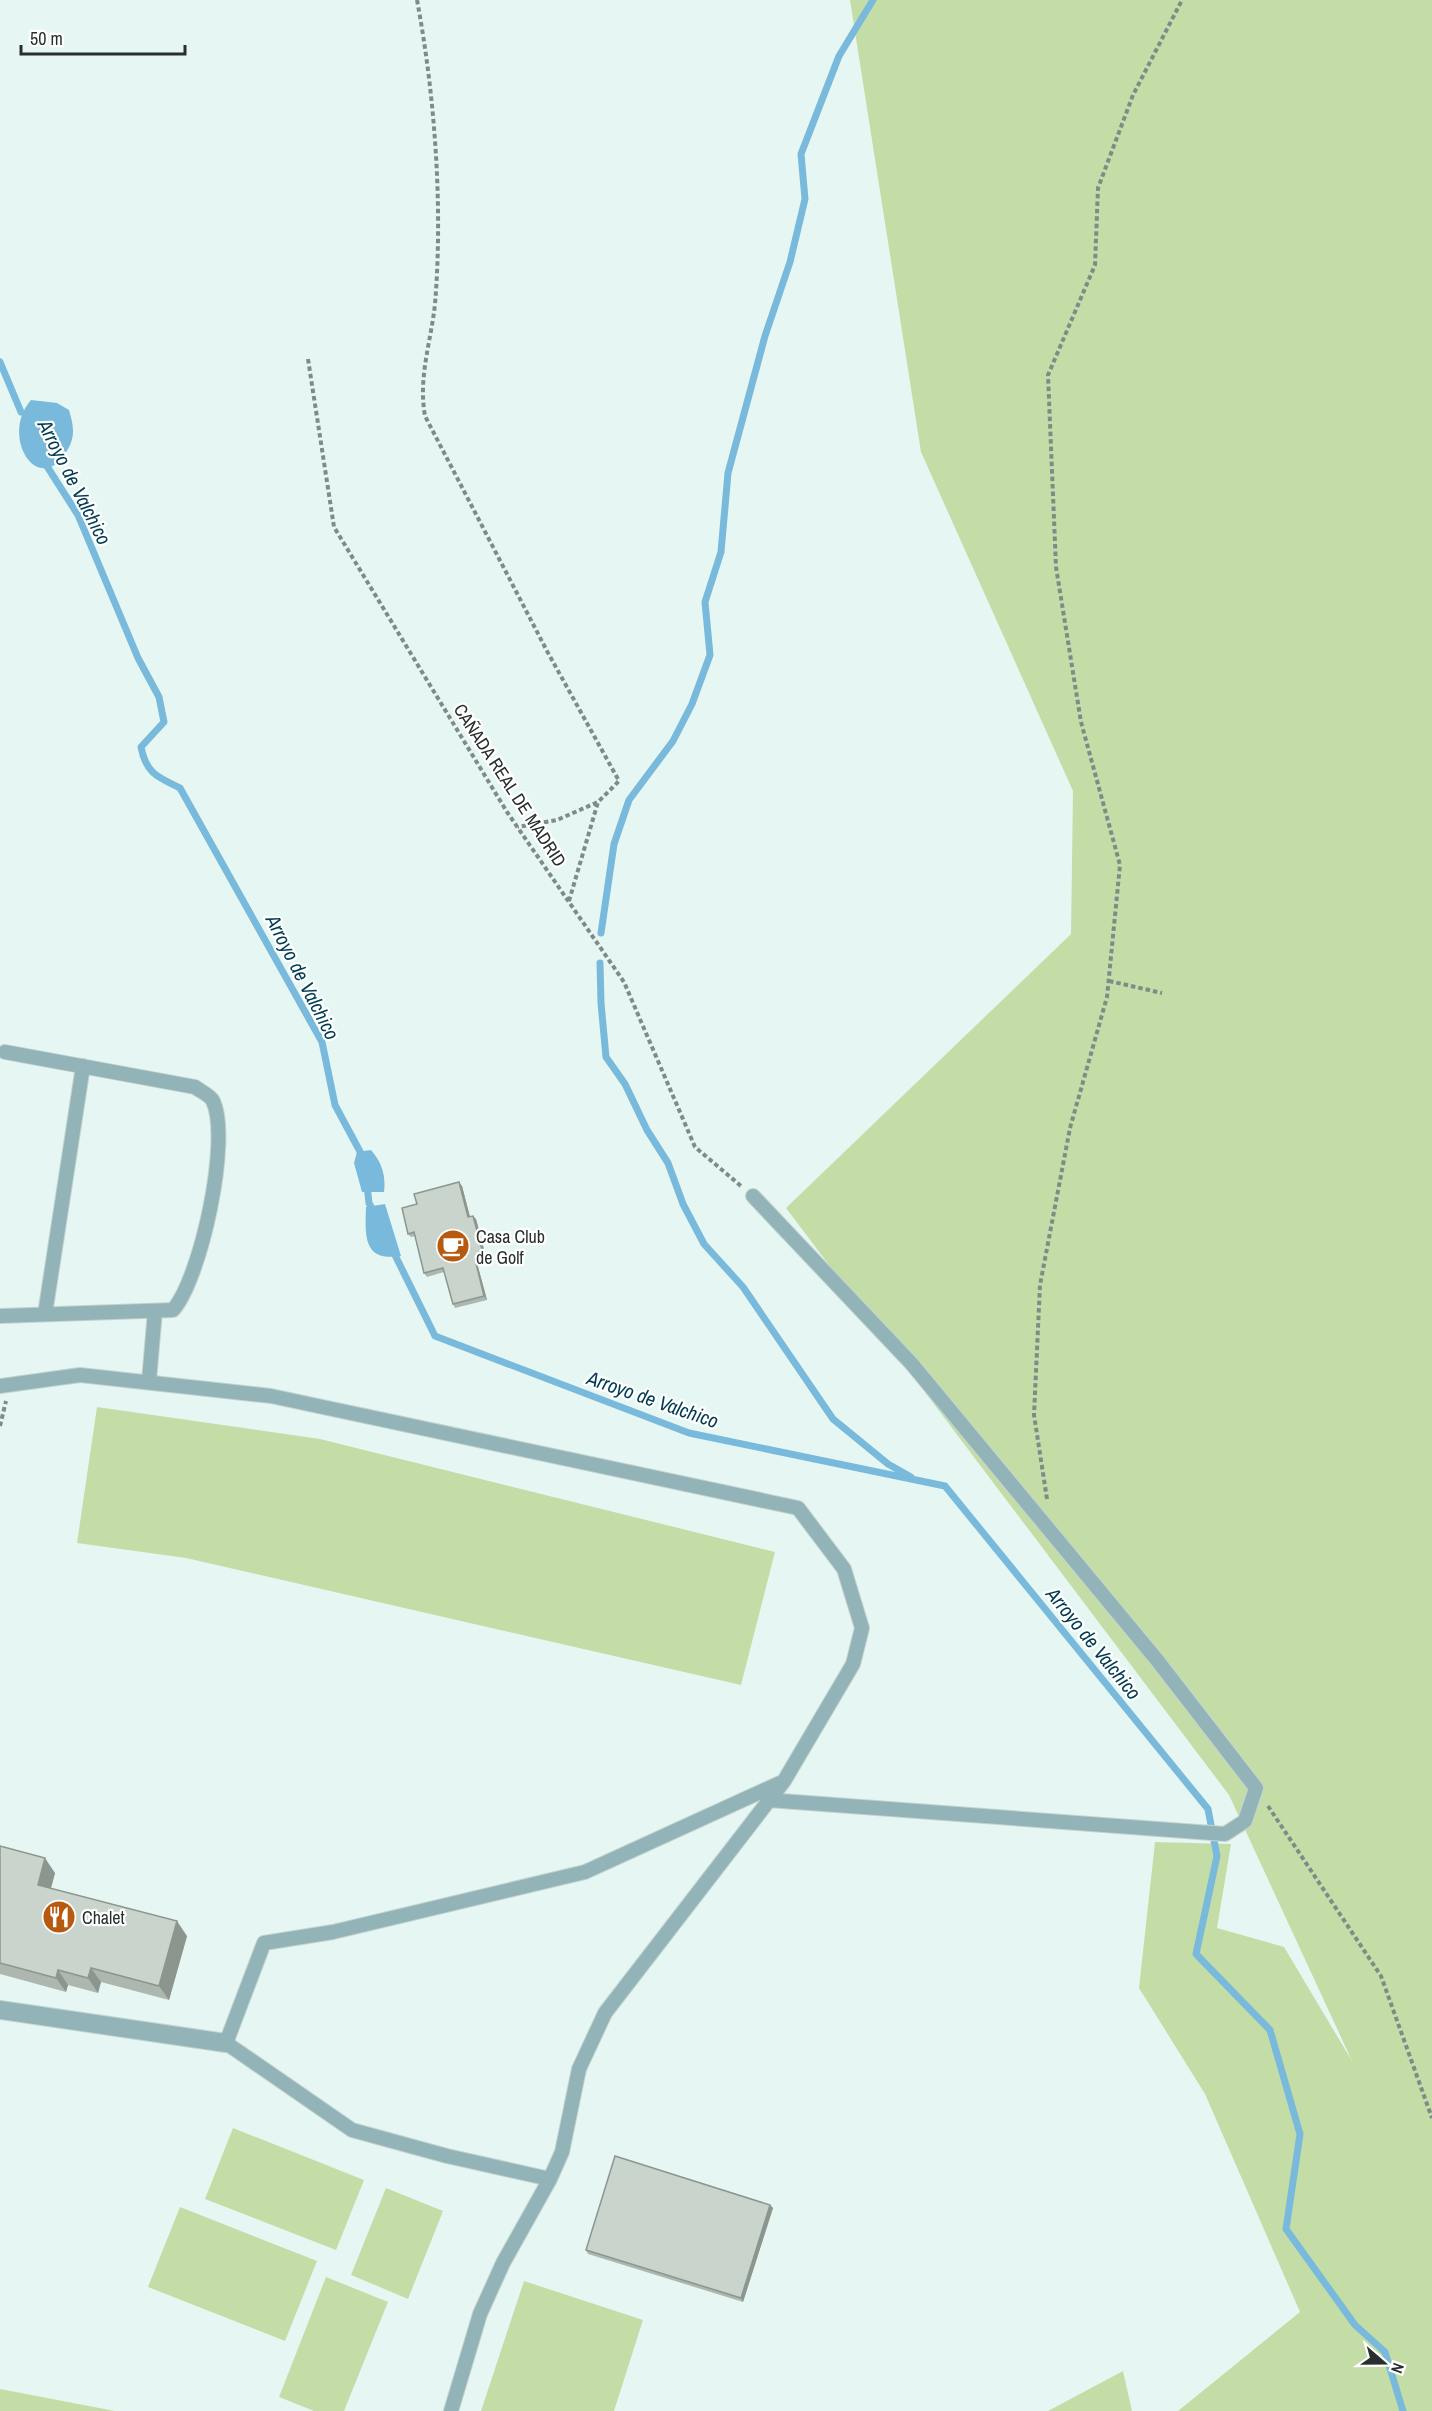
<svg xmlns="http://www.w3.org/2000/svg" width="1432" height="2411" viewBox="0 0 1432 2411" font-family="'Archivo Narrow',sans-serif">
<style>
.green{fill:#c4dda6}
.water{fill:#79badc}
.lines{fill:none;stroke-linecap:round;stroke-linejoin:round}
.stream{stroke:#79badc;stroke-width:7}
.service-casing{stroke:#c4d3d0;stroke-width:16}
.minor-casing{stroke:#c4d3d0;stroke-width:20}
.path{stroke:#808b89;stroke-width:4;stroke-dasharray:4.5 3;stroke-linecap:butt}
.service{stroke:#92b4b8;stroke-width:14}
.minor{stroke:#92b4b8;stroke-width:18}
.wall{fill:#adb7af}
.shaded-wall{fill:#8d958f}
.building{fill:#c9d5cc;stroke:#8d958f;stroke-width:1.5}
.labels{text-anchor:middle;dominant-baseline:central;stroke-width:4.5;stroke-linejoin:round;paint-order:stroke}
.street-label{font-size:18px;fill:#292f2e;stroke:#fff}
.poi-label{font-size:18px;fill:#292f2e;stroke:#fff;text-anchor:start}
.water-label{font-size:20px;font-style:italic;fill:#003b52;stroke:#fff}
</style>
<rect width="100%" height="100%" fill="#e6f7f3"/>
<!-- green -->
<path class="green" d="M 850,0 L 1432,0 L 1432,2411 L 1178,2411 L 1300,2312 L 1205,2094 L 1139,1988 L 1155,1842 L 1231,1844 L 1217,1928 L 1284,1947 L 1352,2061 L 1229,1795 L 786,1208 L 1071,934 L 1073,791 L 921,452 Z
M 97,1407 L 320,1439 L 775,1552 L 741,1685 L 186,1558 L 77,1543 Z
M 233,2128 L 364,2180 L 336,2250 L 205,2199 Z
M 386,2188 L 443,2211 L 408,2299 L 351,2275 Z
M 180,2207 L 317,2261 L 285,2341 L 148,2287 Z
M 326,2277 L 388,2302 L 344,2411 L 314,2411 L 279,2397 Z
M 524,2281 L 643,2320 L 614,2411 L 481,2411 Z
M 1123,2371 L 1132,2411 L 1048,2411 Z
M 0,2389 L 115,2411 L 0,2411 Z"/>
<!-- water -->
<path class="water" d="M 31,400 L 57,403 L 69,410 C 74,427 76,438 65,454 C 36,496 0,435 31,400 Z
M 371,1150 C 382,1163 386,1175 384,1192 L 362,1192 L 354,1163 L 357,1152 Z
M 385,1204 L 401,1256 C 363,1262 365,1236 366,1207 Z"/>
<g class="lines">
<!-- stream -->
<path class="stream" d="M 0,362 L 21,412
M 43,460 L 78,515 L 138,658 L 159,697 L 164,722 L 141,747 C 146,773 157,777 180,788 L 322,1042 L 335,1105 L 364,1159
M 601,933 L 614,844 L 629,800 L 673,741 L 692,704 L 710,655 L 705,602 L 721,552 L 728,473 L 765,336 L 790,262 L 805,199 L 801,154 L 839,56 L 873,0
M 600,963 L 601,1003 L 606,1057 L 625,1084 L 647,1130 L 668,1163 L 683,1204 L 704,1244 L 743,1287 L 833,1419 L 888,1464 L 911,1477
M 367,1185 L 369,1203 L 375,1214
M 393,1251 L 435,1336 L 689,1433 L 945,1486 L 1208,1809 L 1217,1856 L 1196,1954 L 1270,2030 L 1300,2134 L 1286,2229 L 1355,2325 L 1385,2352 L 1403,2411"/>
<defs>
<path id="service" d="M 753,1196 L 911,1363 L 1157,1660 L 1256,1788 L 1245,1821 L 1225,1834 L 768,1800
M 45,1314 L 83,1066
M 0,1316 L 173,1310 C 201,1278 231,1139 213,1101 C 210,1095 200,1091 195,1087 L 5,1052
M 149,1381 L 155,1311
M 0,1386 L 80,1375 L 271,1396 L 798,1508 L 844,1569 L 862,1628 L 853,1664 L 784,1781 L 605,2013 L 579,2069 L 562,2152 L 550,2179 L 503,2263 L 480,2314 L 451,2411
M 550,2179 L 447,2156 L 352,2130 L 226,2043 L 264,1943 L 333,1932 L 585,1872 L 780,1783"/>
<path id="minor" d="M 0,2010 L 226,2043"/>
</defs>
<!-- service casing -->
<use href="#service" class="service-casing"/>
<!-- minor casing -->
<use href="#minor" class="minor-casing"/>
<!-- path -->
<path class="path" d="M 417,0 C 435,96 443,207 435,304 C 431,342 418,377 425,416 L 547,651 L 619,781 L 598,802 L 557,820 L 518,827
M 308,359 L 334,527 L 507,812 L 624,982 L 695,1147 L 741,1186
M 569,901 L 598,802
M 1109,981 L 1162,993
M 0,1426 L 6,1401
M 1047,1499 L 1034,1415 L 1040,1285 L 1070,1128 L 1107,997 L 1120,865 L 1081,722 L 1056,567 L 1048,375 L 1095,265 L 1098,188 L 1133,95 L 1182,0
M 1268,1806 L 1381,1976 L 1432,2118"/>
<!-- service -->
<use href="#service" class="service"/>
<!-- minor -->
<use href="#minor" class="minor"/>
</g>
<!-- wall -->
<path class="wall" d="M 462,1186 L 470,1217 L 476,1219 L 487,1261 L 477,1263 L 487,1300 L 455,1308 L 453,1304 L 444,1272 L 427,1277 L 424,1273 L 415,1236 L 411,1237 L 408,1234 L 417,1204 Z
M 0,1846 L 55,1873 L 51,1888 L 187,1936 L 169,2000 L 101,1982 L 98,1993 L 68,1985 L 66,1992 L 0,1974 Z
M 770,2205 L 773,2208 L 743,2302 L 588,2254 L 586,2250 Z"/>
<!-- shaded-wall -->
<path class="shaded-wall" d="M 459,1182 L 462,1186 L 471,1221 L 468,1217 Z
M 473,1216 L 476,1219 L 487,1261 L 484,1257 Z
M 475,1259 L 477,1263 L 487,1300 L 484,1296 Z
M 45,1858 L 55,1873 L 48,1899 L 38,1885 Z
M 177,1921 L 187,1936 L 169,2000 L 159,1986 Z
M 91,1968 L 101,1982 L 98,1993 L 88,1978 Z
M 58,1970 L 68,1985 L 66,1992 L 56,1978 Z
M 770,2205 L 773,2208 L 743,2302 L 741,2298 Z"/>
<!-- building -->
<path class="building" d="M 459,1182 L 468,1217 L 473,1216 L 484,1257 L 475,1259 L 484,1296 L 453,1304 L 443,1268 L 424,1273 L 414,1232 L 408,1234 L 402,1208 L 417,1204 L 414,1194 Z
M 0,1846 L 45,1858 L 38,1885 L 177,1921 L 159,1986 L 91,1968 L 88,1978 L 58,1970 L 56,1978 L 0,1963 Z
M 615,2156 L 770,2205 L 741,2298 L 586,2250 Z"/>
<!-- icons -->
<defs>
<symbol id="cafe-disc" viewBox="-11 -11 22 22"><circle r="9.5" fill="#b85910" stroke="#fff"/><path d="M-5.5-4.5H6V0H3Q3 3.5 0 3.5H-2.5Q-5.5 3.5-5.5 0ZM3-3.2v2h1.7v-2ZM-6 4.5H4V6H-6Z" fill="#fff"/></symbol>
<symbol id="restaurant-disc" viewBox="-11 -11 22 22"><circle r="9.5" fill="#b85910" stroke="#fff"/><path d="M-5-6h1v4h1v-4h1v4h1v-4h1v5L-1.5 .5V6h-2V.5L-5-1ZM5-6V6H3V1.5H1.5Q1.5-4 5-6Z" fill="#fff"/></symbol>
</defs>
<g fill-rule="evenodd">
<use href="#cafe-disc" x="434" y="1227" width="38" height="38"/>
<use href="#restaurant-disc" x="40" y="1898" width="38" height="38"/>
</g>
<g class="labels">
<!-- street labels -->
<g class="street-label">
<text transform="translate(510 785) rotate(57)">CAÑADA REAL DE MADRID</text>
</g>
<!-- poi labels -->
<g class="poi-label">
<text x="476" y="1236">Casa Club<tspan x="476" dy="21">de Golf</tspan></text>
<text x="82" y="1917">Chalet</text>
</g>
<!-- water labels -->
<g class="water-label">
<text transform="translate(75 482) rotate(63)">Arroyo de Valchico</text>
<text transform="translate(303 977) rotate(63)">Arroyo de Valchico</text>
<text transform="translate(653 1399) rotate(19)">Arroyo de Valchico</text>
<text transform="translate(1094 1643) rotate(51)">Arroyo de Valchico</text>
</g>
</g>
<!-- north arrow -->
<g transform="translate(1384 2363) rotate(110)" stroke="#ffffff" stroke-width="4.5" paint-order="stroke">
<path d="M0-4.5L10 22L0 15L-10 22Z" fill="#292f2e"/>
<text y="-9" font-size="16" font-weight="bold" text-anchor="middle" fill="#292f2e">N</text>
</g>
<!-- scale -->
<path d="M21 45v9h164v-9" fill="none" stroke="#292f2e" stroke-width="3"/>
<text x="30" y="45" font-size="18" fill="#292f2e" stroke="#ffffff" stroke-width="4.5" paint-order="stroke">50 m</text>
</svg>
